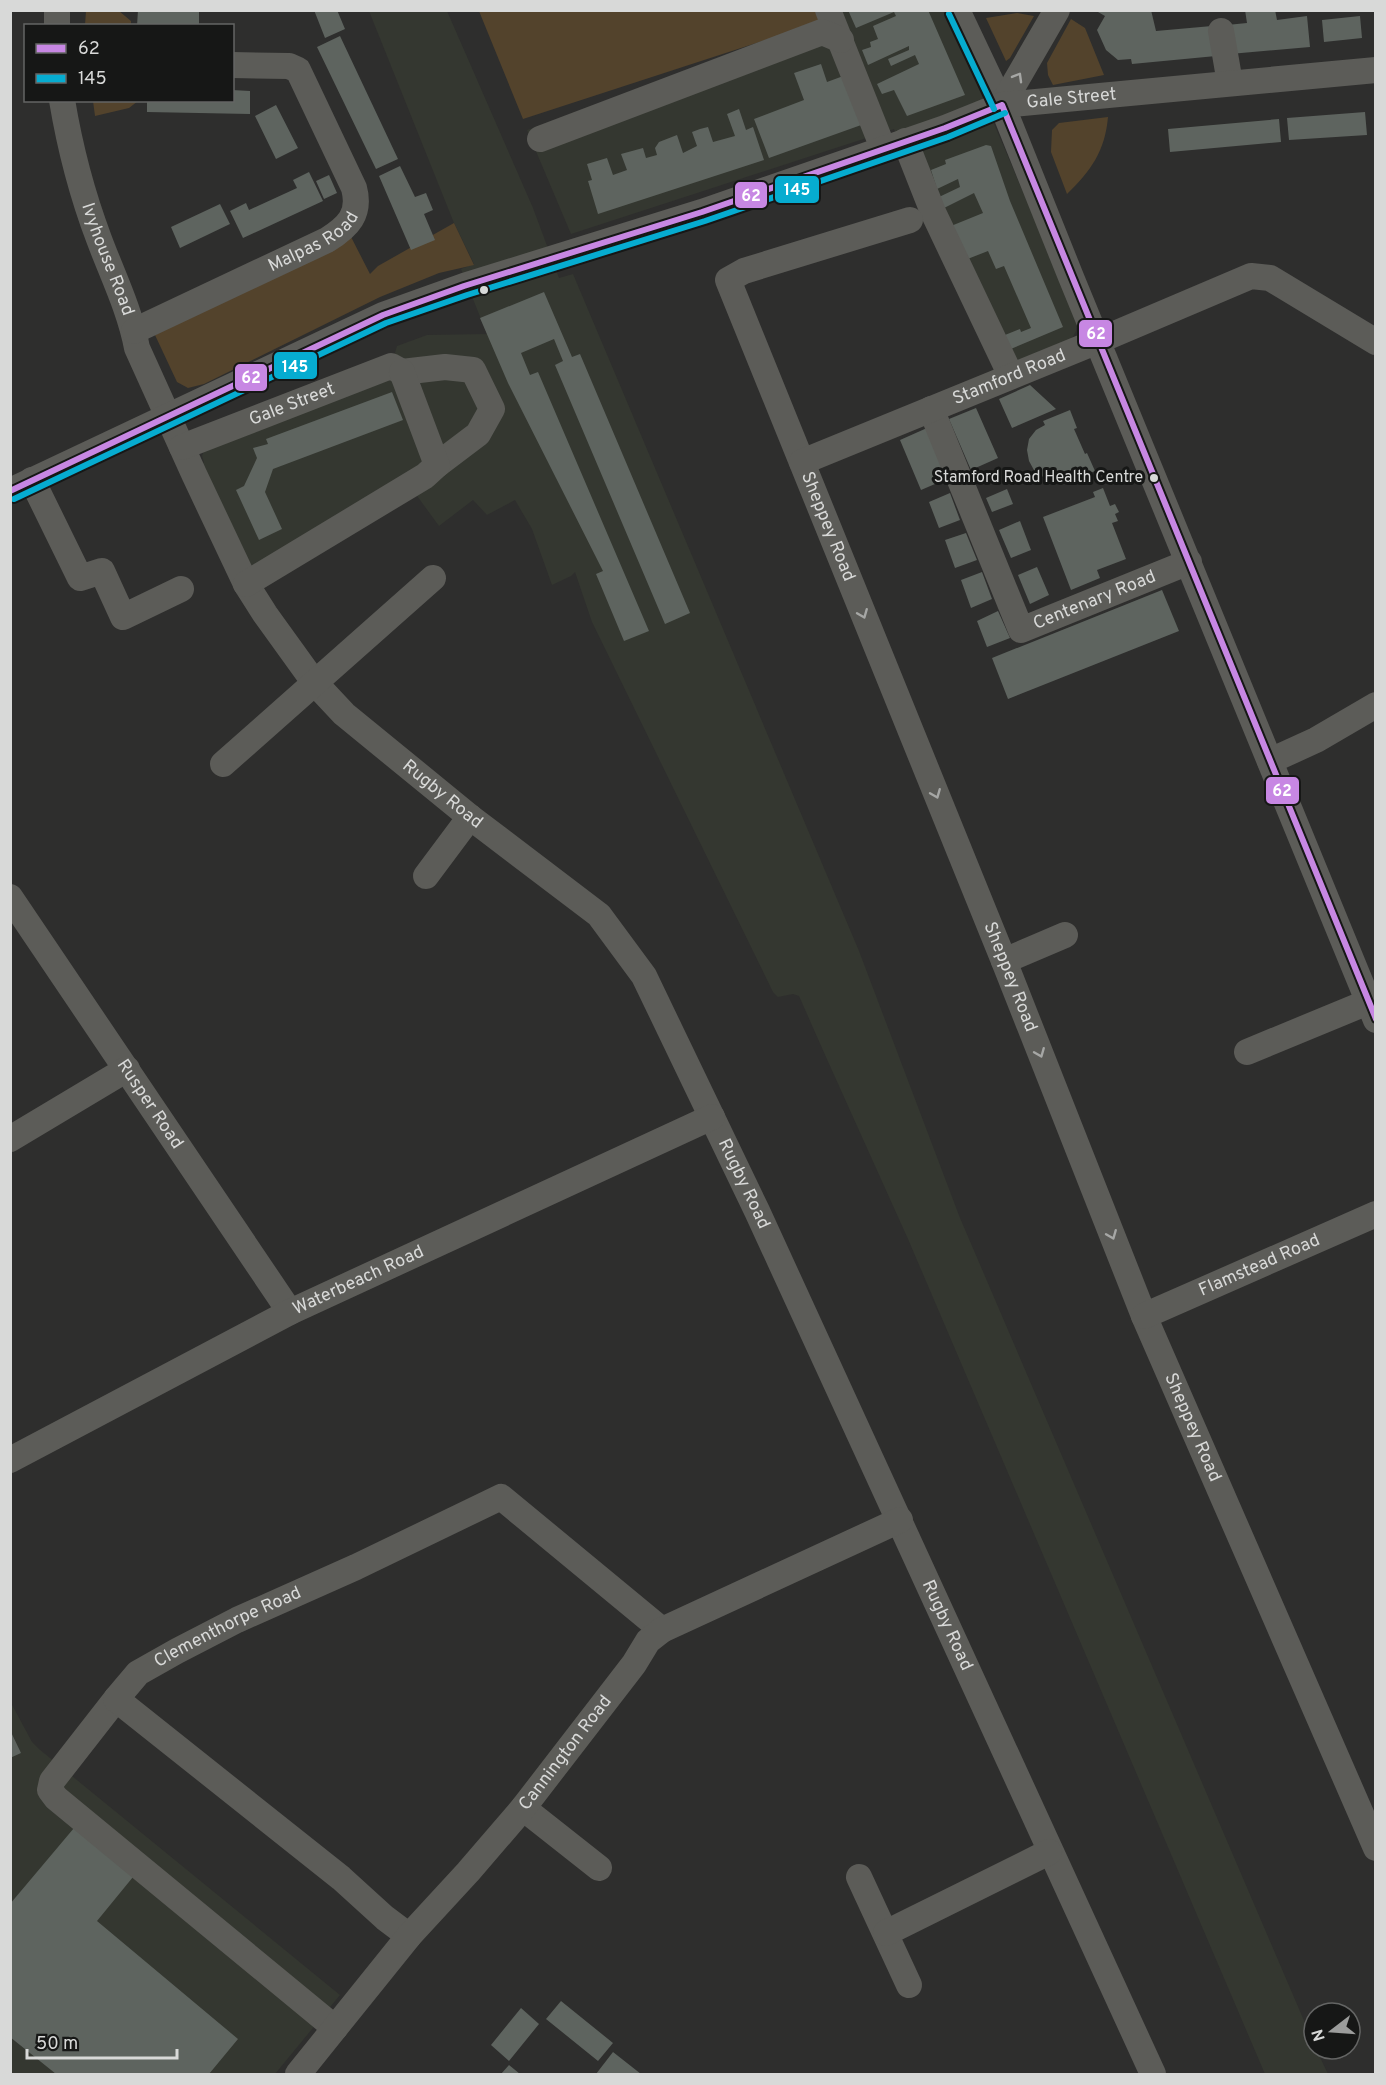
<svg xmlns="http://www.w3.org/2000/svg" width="1386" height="2085" viewBox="0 0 1386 2085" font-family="Overpass,sans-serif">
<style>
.built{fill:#343730}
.green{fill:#53432c}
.building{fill:#5e645f}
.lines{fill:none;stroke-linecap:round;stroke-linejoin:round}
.minor{stroke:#5c5c58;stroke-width:26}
.bus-1-casing{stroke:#161716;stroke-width:10}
.bus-2-casing{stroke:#161716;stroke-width:10}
.bus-1{stroke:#c787e3;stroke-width:6}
.bus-2{stroke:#06acd0;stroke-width:6}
.oneway{stroke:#a6a7a5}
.bus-dot{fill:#d8d9d8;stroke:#161716;stroke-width:2}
.labels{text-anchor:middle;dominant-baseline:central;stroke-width:6;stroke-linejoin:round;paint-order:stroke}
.bus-label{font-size:16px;fill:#d8d9d8;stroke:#161716;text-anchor:end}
.street-label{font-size:18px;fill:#d8d9d8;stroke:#161716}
.line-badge{stroke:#161716;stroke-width:2}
.badge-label{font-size:16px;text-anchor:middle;font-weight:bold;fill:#fff}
</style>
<rect width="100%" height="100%" fill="#2e2e2d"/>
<!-- built -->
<path class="built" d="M 369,11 L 447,11 L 533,208 L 559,278 L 573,274 L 859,951 L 960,1218 L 1314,2044 L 1314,2049 L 1316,2049 L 1328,2074 L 1265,2074 L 908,1239 L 826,1057 L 799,996 L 793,994 L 778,997 L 773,992 L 592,622 L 575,572 L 571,576 L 552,585 L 532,529 L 515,500 L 487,515 L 473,500 L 439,526 L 412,489 L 254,567 L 247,563 L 200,467 L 204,462 L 202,456 L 204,451 L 388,376 L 397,346 L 427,335 L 487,334 L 461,269 L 474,264 L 454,223 Z
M 829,11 L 943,11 L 975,79 L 1077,319 L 1076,331 L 1070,342 L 998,371 L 894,129 L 571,234 L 527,130 L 835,24 Z
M 10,1701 L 32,1742 L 39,1749 L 340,1995 L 275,2074 L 11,2074 Z"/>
<!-- green -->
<path class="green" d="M 817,10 L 824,21 L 523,119 L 479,11 Z
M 86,11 L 119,11 L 131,21 L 131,25 L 85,25 Z
M 1017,13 L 1034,16 L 1010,58 L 1006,61 L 986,18 Z
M 1071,19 L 1085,28 L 1104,75 L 1053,85 L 1048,75 L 1047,63 Z
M 93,101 L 93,100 L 138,101 L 129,108 L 95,116 Z
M 1108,117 C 1105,151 1091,171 1067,194 L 1051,152 L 1052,130 L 1059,123 Z
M 454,223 L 474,265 L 439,273 L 380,297 L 204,384 L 188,388 L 177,382 L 155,335 L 349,233 L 370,274 L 378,266 Z"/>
<!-- building -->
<path class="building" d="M 138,10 L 199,10 L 199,26 L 137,26 Z
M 314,10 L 337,10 L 345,29 L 325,38 Z
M 848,10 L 928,10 L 965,95 L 907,116 L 894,90 L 882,94 L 877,84 L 919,64 L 915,55 L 891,66 L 888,59 L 909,50 L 909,46 L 868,65 L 862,50 L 871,47 L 870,42 L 878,39 L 873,26 L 896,16 L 894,12 L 856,28 Z
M 1099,10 L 1151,10 L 1156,31 L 1212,26 L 1216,56 L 1132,64 L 1131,59 L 1118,60 L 1106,50 L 1097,30 L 1105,16 L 1098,12 Z
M 1245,10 L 1275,10 L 1277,20 L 1307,16 L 1310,47 L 1230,54 L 1227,25 L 1247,23 Z
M 1360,16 L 1362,38 L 1324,42 L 1322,20 Z
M 340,36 L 398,159 L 376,169 L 317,47 Z
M 821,64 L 827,82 L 846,75 L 864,124 L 769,158 L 754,119 L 804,100 L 794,73 Z
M 232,90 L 250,91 L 250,114 L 147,112 L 147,100 L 232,100 Z
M 276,105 L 298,148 L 276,159 L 255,116 Z
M 739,109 L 746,130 L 753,127 L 764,160 L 598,214 L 588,181 L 592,180 L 587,164 L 607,158 L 613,175 L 627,170 L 621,154 L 643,148 L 646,158 L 657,155 L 655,148 L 659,142 L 677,135 L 683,153 L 697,146 L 692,132 L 700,129 L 708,127 L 713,142 L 735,136 L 727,114 Z
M 1365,112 L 1367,135 L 1289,140 L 1287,118 Z
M 1279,119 L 1281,142 L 1170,152 L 1168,129 Z
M 986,145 L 991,146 L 1010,201 L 1063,327 L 1006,351 L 1000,337 L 1020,329 L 1021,332 L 1031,328 L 1004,266 L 996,269 L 988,251 L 965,260 L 951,226 L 983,213 L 974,193 L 944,208 L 939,197 L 960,187 L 958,179 L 937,189 L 931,170 L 946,164 L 945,160 Z
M 400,166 L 415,197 L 426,193 L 433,210 L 424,214 L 435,240 L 411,250 L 379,176 Z
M 309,172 L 323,201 L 243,238 L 230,211 L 246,203 L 249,210 L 297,188 L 293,180 Z
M 329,175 L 337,193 L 324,199 L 316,181 Z
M 220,204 L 230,224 L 180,248 L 171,227 Z
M 544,292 L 572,357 L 580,354 L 690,613 L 665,624 L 555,365 L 563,361 L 554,339 L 521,353 L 530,375 L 538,372 L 649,631 L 624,641 L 596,574 L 603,571 L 508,383 L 480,318 Z
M 1030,385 L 1056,409 L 1012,428 L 999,399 Z
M 392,392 L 403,420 L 273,469 L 265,492 L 282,529 L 259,540 L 236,490 L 244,486 L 257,458 L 253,448 L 268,444 L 266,439 Z
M 976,408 L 998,458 L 971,470 L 949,419 Z
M 1070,410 L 1077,428 L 1074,429 L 1085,454 L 1087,453 L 1095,471 L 1069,482 L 1067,477 L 1056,480 L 1045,478 L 1035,472 L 1029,461 L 1027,450 L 1029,439 L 1036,430 L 1045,425 L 1043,421 Z
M 927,428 L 949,478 L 921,490 L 900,440 Z
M 1103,488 L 1110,506 L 1115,504 L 1119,512 L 1115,514 L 1118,521 L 1112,523 L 1126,559 L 1097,570 L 1100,578 L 1071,590 L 1043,517 L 1095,497 L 1093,492 Z
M 1007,489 L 1013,504 L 992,512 L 986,498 Z
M 950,493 L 960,520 L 939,528 L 929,502 Z
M 1020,521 L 1031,550 L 1011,558 L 999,530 Z
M 966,533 L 977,560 L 955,568 L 945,540 Z
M 1037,567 L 1049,595 L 1030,604 L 1018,575 Z
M 982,572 L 992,599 L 971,608 L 961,580 Z
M 1162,590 L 1179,631 L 1008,699 L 992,658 Z
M 998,611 L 1010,638 L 987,647 L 977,621 Z
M 10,1730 L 21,1753 L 10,1758 Z
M 74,1828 L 133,1877 L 97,1921 L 238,2039 L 209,2074 L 56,2074 L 10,2037 L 10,1904 Z
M 561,2001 L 613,2043 L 598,2061 L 546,2019 Z
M 521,2008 L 539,2024 L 509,2061 L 491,2045 Z
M 613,2052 L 641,2074 L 596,2074 Z
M 509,2065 L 520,2074 L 501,2074 Z"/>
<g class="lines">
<!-- minor -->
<g class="minor">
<path d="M 828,10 L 883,148"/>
<path d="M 957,10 L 1002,105 L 1071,277 L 1376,1020"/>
<path d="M 57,26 L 57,10"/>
<path d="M 1221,31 L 1230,83"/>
<path id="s1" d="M 62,100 C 70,148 82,194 99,239 C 112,274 130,310 137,348 L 194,474 L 246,584 L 265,614 L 314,682 L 344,714 L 470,817 L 599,915 L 644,976 L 757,1211 L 1153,2074"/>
<path d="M 1002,105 L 1057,10"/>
<path d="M 540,139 L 822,32 L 841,40"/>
<path d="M 905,141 L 933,212 L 1011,376"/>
<path id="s2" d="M 910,220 L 744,271 L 728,280 L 1004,961 L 1144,1316 L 1376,1848"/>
<path id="s3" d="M 134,331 L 327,240 C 348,227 361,214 354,188 L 298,70 L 289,66 L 232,65"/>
<path d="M 402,372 L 445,367 L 473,370 L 492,409 L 478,434 L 437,465"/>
<path id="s4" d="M 931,409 L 1021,630 L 1189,562"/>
<path id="s5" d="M 182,447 L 391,366 L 402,372"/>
<path id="s6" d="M 802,462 L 1098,341 L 1251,276 L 1270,278 L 1376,342"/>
<path d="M 32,480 L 80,578 L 102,571 L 123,617 L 181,589"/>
<path id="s7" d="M 10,491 L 383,315 L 464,286 L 702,212 L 945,128 L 1002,105 L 1376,70"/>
<path d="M 246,584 L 425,476 L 437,465 L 402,372"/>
<path d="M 1270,761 L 1316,740 L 1376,705"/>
<path d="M 223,764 L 433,578"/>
<path d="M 426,876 L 470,817"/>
<path id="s8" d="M 10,897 L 290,1312"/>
<path d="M 1004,961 L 1065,935"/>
<path d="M 1247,1052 L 1368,1002"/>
<path d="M 10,1139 L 127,1069"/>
<path id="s9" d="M 1144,1316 L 1376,1214"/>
<path id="s10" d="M 10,1460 L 290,1312 L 712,1117"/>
<path d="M 116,1699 L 52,1781 L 50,1790 L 56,1798 L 335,2028"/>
<path d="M 523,1808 L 599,1868"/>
<path d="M 859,1877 L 909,1985"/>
<path d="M 886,1933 L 1049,1852"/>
<path id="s11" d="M 409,1936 L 385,1918 L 341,1878 L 116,1699 L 138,1673 L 177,1651 L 237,1620 L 356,1567 L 501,1497 L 662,1630"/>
<path id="s12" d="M 298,2074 L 409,1936 L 468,1872 L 523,1808 L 634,1664 L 648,1641 L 662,1630 L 900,1520"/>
</g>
<defs>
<path id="bus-1" d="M 1002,105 L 1376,1019
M 10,491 L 383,315 L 464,286 L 702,212 L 945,128 L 1002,105"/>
<path id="bus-2" d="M 949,14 L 994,109
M 14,499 L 386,323 L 467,295 L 705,221 L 948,137 L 1005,113"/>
</defs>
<!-- bus-1 casing -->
<use href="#bus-1" class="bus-1-casing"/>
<!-- bus-2 casing -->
<use href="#bus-2" class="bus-2-casing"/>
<!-- bus-1 -->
<use href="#bus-1" class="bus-1"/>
<!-- bus-2 -->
<use href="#bus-2" class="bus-2"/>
</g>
<!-- one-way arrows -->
<defs><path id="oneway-chevron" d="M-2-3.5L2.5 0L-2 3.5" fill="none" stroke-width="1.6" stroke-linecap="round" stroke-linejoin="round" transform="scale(1.5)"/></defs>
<g class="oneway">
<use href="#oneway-chevron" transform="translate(1018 77) rotate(-60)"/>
<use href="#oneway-chevron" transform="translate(863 614) rotate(68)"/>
<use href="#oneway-chevron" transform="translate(936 794) rotate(68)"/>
<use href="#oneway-chevron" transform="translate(1040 1053) rotate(68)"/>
<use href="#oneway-chevron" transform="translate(1112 1235) rotate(68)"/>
</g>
<!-- markers -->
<g class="bus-dot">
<circle cx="484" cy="290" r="5"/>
<circle cx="1154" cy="478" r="5"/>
</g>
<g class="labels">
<!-- bus labels -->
<g class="bus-label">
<text x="1143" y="478">Stamford Road Health Centre</text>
</g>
<!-- street labels -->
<g class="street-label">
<text stroke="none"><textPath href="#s7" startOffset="1136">Gale Street</textPath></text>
<text stroke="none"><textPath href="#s3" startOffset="201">Malpas Road</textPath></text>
<text stroke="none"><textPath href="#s1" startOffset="166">Ivyhouse Road</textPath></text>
<text stroke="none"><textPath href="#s6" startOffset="224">Stamford Road</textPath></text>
<text stroke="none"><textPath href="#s5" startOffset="118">Gale Street</textPath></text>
<text stroke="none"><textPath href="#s2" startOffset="458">Sheppey Road</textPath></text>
<text stroke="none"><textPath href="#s4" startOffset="318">Centenary Road</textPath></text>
<text stroke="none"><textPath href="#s1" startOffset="810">Rugby Road</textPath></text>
<text stroke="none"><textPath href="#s2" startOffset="944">Sheppey Road</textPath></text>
<text stroke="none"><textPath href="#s8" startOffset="250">Rusper Road</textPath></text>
<text stroke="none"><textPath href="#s1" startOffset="1314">Rugby Road</textPath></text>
<text stroke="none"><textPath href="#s9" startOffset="126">Flamstead Road</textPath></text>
<text stroke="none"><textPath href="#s10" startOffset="392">Waterbeach Road</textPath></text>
<text stroke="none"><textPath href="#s2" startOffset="1430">Sheppey Road</textPath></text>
<text stroke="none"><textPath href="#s1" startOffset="1800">Rugby Road</textPath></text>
<text stroke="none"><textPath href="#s11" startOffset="512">Clementhorpe Road</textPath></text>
<text stroke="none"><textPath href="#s12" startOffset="418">Cannington Road</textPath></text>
</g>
</g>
<g class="line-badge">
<rect x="774" y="175" width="46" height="29" rx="6" fill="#06acd0"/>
<rect x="734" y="181" width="34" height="28" rx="6" fill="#c787e3"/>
<rect x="1078" y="319" width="35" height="29" rx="6" fill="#c787e3"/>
<rect x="273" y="351" width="45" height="29" rx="6" fill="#06acd0"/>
<rect x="234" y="363" width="34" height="29" rx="6" fill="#c787e3"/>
<rect x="1265" y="776" width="35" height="29" rx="6" fill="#c787e3"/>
</g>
<g class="badge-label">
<text x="797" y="195">145</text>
<text x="751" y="201">62</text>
<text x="1096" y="339">62</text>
<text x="295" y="372">145</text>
<text x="251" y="383">62</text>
<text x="1282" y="796">62</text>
</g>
<!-- border -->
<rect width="1386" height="2085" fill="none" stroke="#d8d9d8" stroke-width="24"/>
<!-- legend -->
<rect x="24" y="24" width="210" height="78" fill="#161716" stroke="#646564" stroke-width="1.5"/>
<rect x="36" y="44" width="30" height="9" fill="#c787e3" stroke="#646564" stroke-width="1.5"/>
<text x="78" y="54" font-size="18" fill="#d8d9d8">62</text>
<rect x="36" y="74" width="30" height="9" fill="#06acd0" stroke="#646564" stroke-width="1.5"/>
<text x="78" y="84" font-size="18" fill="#d8d9d8">145</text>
<!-- north arrow -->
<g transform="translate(1332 2031) rotate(253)"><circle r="28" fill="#161716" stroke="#646564" stroke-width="1.5"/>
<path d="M0-4.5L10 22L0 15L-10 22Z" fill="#9c9d9c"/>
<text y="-9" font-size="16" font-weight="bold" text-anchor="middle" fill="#d8d9d8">N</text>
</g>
<!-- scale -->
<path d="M27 2049v9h150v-9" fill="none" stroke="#d8d9d8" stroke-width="3"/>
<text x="36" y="2049" font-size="18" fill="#d8d9d8" stroke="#161716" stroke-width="4.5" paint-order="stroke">50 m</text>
</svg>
